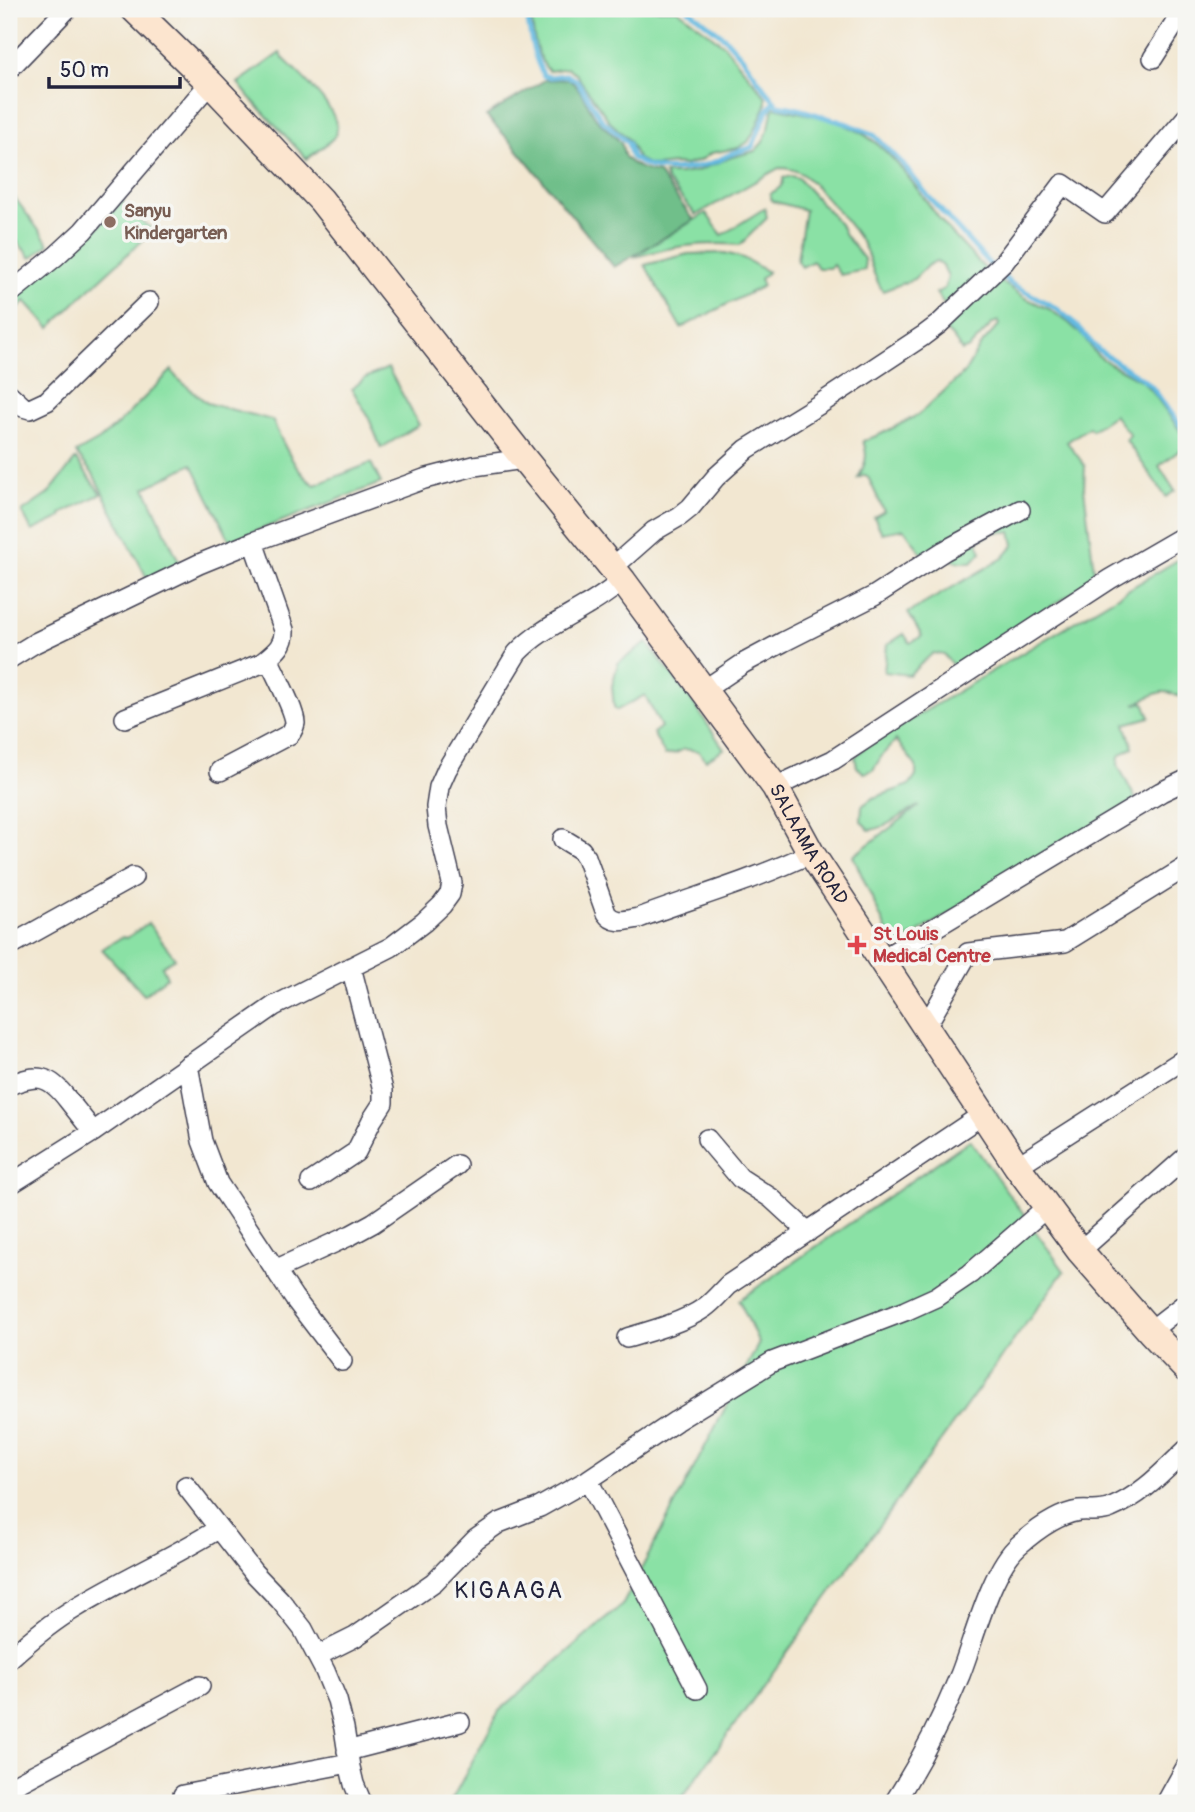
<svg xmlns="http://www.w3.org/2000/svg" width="1195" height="1812" viewBox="0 0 1195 1812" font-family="Pangolin,sans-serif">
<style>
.green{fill:#8ae1a5;stroke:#568270;stroke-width:2}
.forest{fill:#6fbf8a;stroke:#487062;stroke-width:2}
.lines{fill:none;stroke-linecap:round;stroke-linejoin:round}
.stream{stroke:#64bae1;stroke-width:5}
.minor-casing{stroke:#414052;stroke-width:22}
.secondary-casing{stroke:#414052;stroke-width:29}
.minor{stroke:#fff;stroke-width:19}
.secondary{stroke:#fce5cf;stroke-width:26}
.education-dot{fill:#8d6e63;stroke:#f6f6f2;stroke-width:2.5}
.health-dot{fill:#e0444e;stroke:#f6f6f2;stroke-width:2.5}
.labels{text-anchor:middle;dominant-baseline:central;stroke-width:7;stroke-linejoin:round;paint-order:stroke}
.education-label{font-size:19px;font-weight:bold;fill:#785e54;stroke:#f6f6f2;text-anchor:start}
.street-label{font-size:19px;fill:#22223b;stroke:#f6f6f2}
.health-label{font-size:19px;font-weight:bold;fill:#be3a42;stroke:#f6f6f2;text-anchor:start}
.quarter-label{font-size:23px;letter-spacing:2px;fill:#22223b;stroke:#f6f6f2}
</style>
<rect width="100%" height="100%" fill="#f6f6f2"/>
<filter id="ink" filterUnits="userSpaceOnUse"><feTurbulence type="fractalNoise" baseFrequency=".0143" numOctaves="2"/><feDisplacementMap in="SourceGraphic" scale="14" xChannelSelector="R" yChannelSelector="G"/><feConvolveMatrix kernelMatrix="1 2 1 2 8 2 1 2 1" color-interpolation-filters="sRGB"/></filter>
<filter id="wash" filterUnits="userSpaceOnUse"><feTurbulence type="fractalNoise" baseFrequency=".00686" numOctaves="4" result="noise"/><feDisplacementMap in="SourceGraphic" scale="28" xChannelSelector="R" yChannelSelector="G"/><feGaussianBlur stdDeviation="1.57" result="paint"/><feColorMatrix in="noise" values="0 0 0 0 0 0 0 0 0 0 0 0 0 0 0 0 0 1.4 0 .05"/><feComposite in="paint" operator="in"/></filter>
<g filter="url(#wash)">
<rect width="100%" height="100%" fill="#f2e7d1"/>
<!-- green -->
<path class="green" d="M 530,9 L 677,9 L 724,45 L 766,97 L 766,105 L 756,128 L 748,142 L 738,148 L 711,153 L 701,160 L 686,165 L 674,164 L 656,166 L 648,164 L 638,159 L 629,140 L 610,122 L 575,73 L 568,68 L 549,71 C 533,54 534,31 530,9 Z
M 280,53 L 283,58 C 297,72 344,113 336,134 C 333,141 314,153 307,159 L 250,98 L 238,83 Z
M 773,107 C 801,113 830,117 856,130 C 895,149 920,196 947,228 C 960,243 974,257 987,271 L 945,306 L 936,293 L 945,288 L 948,276 L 943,266 L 936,261 L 927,266 L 914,279 L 883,291 C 873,278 871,261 864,246 C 856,231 814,181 800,173 C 793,169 786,168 779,168 L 696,215 L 667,181 L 664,174 L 680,174 L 697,171 L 732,157 L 755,151 L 763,142 L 769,128 Z
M 791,176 L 798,178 L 840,224 L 845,235 L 864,259 L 865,270 L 840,275 L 833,265 L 829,268 L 818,268 L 813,261 L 802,267 L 797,260 L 805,210 L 772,201 L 770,194 C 777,189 784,187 783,178 Z
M 12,194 L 49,244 L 31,258 L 9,232 L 9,196 Z
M 122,200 L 133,216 L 154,230 L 83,295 L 50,328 L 25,301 L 9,317 L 9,297 L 100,225 Z
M 765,208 L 767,218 L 740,245 C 702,242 672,246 635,257 L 636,255 L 706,213 L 722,235 Z
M 725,253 L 743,258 L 768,272 L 760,279 L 763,286 L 681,328 L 645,265 L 688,254 Z
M 996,278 L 1025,298 L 1049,309 L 1069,323 L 1084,337 L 1096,354 L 1110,364 L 1142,381 L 1154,394 L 1186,439 L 1186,455 L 1180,450 L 1159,466 L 1175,491 L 1166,497 L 1126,440 L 1130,435 L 1114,415 L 1092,430 L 1089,427 L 1067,442 L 1085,466 L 1084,488 L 1095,578 L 956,669 L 944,655 L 933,653 L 909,675 L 884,672 L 887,645 L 904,634 L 910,643 L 922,636 L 908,613 L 1003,558 L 1014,545 L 1011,532 L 994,532 L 977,541 L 981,552 L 972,562 L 959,562 L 949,559 L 936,569 L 923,555 L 904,529 L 882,533 L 874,517 L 884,511 L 868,477 L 865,475 L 858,478 C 865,465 869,455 863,441 L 881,434 L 918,415 L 965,372 L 980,346 L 999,325 L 998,321 L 993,323 L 969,348 L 962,351 L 953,338 L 943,328 Z
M 388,368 L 419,425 L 381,448 L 368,416 L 352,389 L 365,378 Z
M 172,370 L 176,377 L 207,403 L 272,420 C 282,440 295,473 315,485 L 371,463 L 381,483 L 230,541 L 192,464 L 145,488 L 180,564 L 148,580 L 93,474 L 76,453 L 99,440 L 119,423 Z
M 76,459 L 101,494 L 61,514 L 62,517 L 32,531 L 22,512 L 48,494 Z
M 1186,555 L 1186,699 L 1184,700 C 1164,685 1156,694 1135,704 L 1144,702 L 1150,717 L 1125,724 L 1133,747 L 1119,756 L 1118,765 L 1136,800 L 894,947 L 853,856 L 919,806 C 903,812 887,829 869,830 L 861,821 L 862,806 L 873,798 L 910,785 L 916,776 L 916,766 L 896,740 L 883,754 L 873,770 L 864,773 L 857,767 L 855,757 L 865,747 Z
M 647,643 L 690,698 L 724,749 L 706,760 L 698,751 L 684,749 L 676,753 L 665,755 L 653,733 L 661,727 L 645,695 L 617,710 L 614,707 L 612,686 L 618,663 Z
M 148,923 L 175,958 L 162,966 L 167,977 L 144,995 L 102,949 L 122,937 L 127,938 Z
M 970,1140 L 1064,1271 L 678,1803 L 450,1803 L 499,1711 L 623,1604 L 759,1343 L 739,1300 Z"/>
<!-- forest -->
<path class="forest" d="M 567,79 C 581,85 587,106 596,118 C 603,127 613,133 620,142 C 624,146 622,152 625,157 C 633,167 647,171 659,173 L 664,181 L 694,220 L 614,267 L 512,143 L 486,116 L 545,80 Z"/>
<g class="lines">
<!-- stream -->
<path class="stream" d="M 526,9 C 530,32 532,55 544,76 L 551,77 L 566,75 L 577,81 L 602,120 L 628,143 L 632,158 C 658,176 689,171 717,161 C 722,159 726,156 731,154 C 738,151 745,150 752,147 L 767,111 L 775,101
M 688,9 L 725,38 L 742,57 L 764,88 L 778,105 L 795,108 L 851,125 L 874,135 L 901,162 L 929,197 L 992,267
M 1000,274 L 1013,285 L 1056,308 L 1074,323 L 1098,350 L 1141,378 L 1151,386 L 1186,433"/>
</g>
</g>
<g filter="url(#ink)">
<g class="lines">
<defs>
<path id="minor" d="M 1153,58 L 1174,25 L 1181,9
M 9,69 L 67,9
M 9,294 L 56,256 L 83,231 L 210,83
M 9,394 L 23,407 L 30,409 L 47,401 L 149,302
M 612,568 L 654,531 L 680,516 L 690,508 L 716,477 L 747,449 L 820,404 L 923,336 L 939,324 L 1004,262 L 1063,184 L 1105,213 L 1186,118
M 9,659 L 35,643 L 199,564 L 253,542 L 424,479 L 474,466 L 524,459
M 704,690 L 744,663 L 783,642 L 874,596 L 944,551 L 1020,510
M 125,718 L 262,663 C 274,653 285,646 284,630 L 253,542
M 220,771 L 290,734 C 293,730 294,728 295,723 C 295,710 274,672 268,658
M 775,787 L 833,760 L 1110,579 L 1186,535
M 563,839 L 581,850 L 586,857 L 606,913 C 614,925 627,920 639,918 C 697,896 756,880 811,853
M 9,946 L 133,877
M 881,960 L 1161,792 L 1186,780
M 925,1028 L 968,953 L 1065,942 L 1186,867
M 188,1065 L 202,1141 L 218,1183 L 294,1298 L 342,1361
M 9,1085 C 38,1074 48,1074 68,1100 C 76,1110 85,1121 93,1132
M 707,1139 L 740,1178 L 771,1198 L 808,1232
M 1017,1166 L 1186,1058
M 311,1182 L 356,1152 L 372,1120 L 383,1103 L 383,1090 L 351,967
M 9,1185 L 93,1132 L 274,1006 L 391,947 L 424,922 L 442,905 L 450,894 L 452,883 L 438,826 L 436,807 L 439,787 L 447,769 L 517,653 C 537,632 561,621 586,606 C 599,599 610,590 623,581
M 1080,1251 L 1186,1157
M 275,1270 L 351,1235 L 373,1223 L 457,1165
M 1150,1331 L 1186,1303
M 627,1338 C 651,1331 684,1322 704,1308 C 713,1302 720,1293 728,1285 L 982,1115
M 588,1480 L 697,1689
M 186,1486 L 254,1573 L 280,1600 L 303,1629 L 325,1671 L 337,1700 L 344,1728 L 350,1767 L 354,1784 L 362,1803
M 317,1656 L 355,1637 L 434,1582 L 476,1539 L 499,1523 L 540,1507 L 588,1480 L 676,1421 L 772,1362 L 905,1311 L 936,1297 L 970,1274 L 1047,1207
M 9,1659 C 30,1640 53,1621 77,1607 C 123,1579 173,1557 218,1529
M 347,1751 L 460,1722
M 9,1788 L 200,1686
M 183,1795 L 349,1763
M 894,1803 C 921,1761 941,1721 960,1675 C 974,1640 991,1569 1019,1545 C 1035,1531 1057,1514 1079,1511 C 1090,1510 1100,1513 1111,1508 C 1141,1496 1163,1472 1186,1450
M 1166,1803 L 1186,1767"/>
<g id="secondary">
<path id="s1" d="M 134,9 L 210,83 L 321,200 L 524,459 L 623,581 L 775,787 L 811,853 L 1017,1166 L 1080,1251 L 1150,1331 L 1186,1369"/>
</g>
</defs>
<!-- minor casing -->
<use href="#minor" class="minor-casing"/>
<!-- secondary casing -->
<use href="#secondary" class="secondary-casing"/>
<!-- minor -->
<use href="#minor" class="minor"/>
<!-- secondary -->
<use href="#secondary" class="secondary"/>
</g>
</g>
<!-- markers -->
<circle class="education-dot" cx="110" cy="222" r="7"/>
<path class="health-dot" d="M853.5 934.5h7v7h7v7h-7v7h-7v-7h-7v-7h7z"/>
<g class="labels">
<!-- education labels -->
<g class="education-label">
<text x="124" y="211">Sanyu<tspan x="124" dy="22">Kindergarten</tspan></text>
</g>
<!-- street labels -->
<g class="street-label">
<text stroke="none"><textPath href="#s1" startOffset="1076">SALAAMA ROAD</textPath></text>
</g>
<!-- health labels -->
<g class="health-label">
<text x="873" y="934">St Louis<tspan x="873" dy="22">Medical Centre</tspan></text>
</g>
<!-- quarter labels -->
<g class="quarter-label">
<text x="509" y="1590">KIGAAGA</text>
</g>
</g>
<!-- margin -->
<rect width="1195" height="1812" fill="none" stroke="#f6f6f2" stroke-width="35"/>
<!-- scale -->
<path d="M49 77v10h131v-10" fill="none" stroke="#22223b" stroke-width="3.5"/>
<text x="60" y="77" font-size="21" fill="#22223b" stroke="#f6f6f2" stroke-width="5" paint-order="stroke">50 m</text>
</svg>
